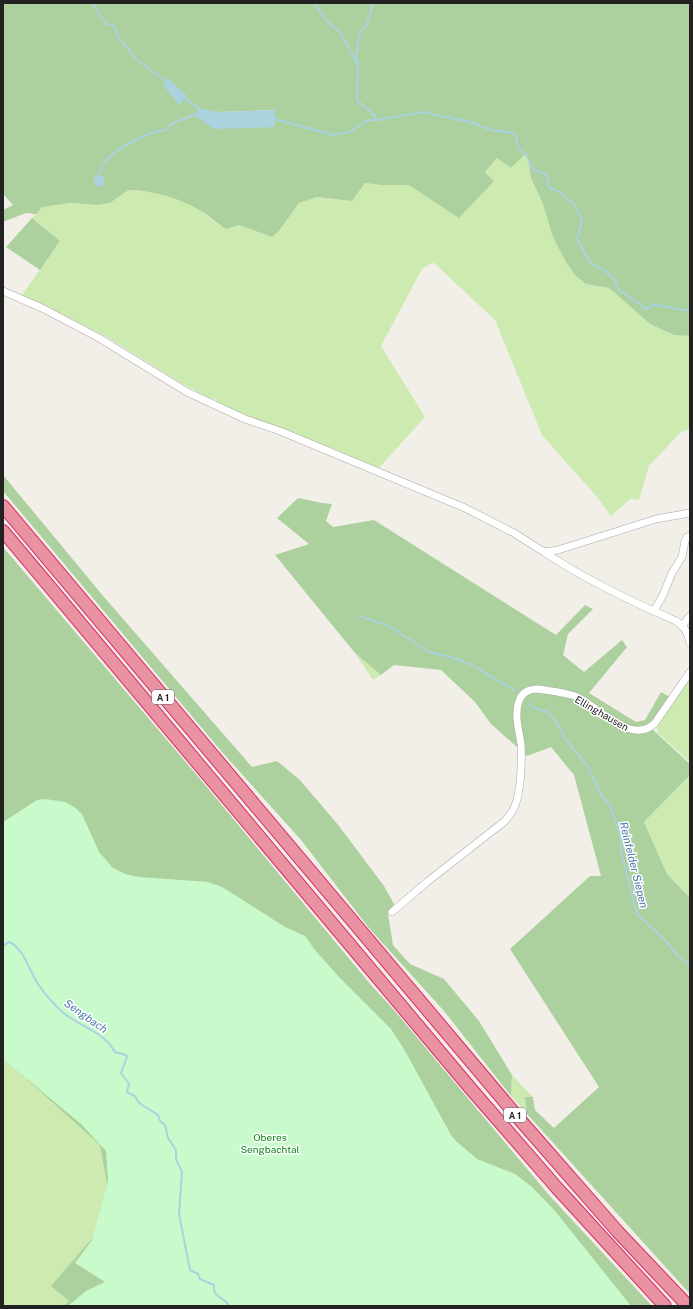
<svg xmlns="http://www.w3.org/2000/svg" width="693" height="1309" viewBox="0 0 693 1309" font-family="'Public Sans',sans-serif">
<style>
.grass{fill:#cdebb0}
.forest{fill:#add19e;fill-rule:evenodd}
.park{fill:#c8facc}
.water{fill:#aad3df}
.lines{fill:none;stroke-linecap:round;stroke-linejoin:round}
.stream{stroke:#aad3df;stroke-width:2}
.minor-casing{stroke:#a9a9a9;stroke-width:8}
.motorway-casing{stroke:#dc2a67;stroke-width:14}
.minor{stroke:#fff;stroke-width:7}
.motorway{stroke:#e892a2;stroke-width:12}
.labels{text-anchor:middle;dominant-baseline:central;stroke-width:3;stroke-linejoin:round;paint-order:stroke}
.shield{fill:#fff;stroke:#646464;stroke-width:1}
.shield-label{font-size:9px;font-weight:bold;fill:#222}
.street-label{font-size:10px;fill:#222;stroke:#fff}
.park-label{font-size:10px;fill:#0c8416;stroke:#fff}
.water-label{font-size:11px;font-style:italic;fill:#4a7aab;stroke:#fff}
</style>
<rect width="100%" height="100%" fill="#f2efe9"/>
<!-- grass -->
<path class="grass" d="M 524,155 L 528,159 L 531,178 L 543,204 L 587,284 L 609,288 L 650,324 L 674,335 L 690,336 L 690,429 L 681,432 L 649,466 L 639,500 L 630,499 L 611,516 L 597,497 L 542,435 L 495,320 L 434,263 L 430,264 L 422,269 L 381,346 L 425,417 L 378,469 L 334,449 L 237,412 L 218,402 L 214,398 L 211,399 L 181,383 L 107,337 L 22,295 L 60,241 L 32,218 L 42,207 L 71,203 L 97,205 L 110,203 L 127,190 C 147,191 168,194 186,202 C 199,208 209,217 220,226 L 239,225 L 272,237 L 279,231 L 299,203 L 317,197 L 352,201 L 365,183 L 381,185 L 409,185 L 422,193 L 494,181 L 485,172 L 497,158 Z
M 355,653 L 381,675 L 373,680 Z
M 690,675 L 690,762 L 658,733 L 656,724 Z
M 690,775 L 690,898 L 667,874 L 644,822 Z
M 3,1058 L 101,1145 L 107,1184 L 95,1235 L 69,1302 L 63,1306 L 3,1306 Z
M 512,1075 L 533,1097 L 525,1097 L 527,1114 L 511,1096 Z"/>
<!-- forest -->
<path class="forest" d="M 3,3 L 690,3 L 690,336 L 674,335 L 650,324 L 609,288 L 586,284 L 576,276 L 566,262 L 553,237 L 543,204 L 531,178 L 528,159 L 524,155 L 511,168 L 497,158 L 485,172 L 494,181 L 459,218 L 409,185 L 381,185 L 365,183 L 352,201 L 317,197 L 299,203 L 279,231 L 272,237 L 239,225 L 226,229 C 217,224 210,216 201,211 C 178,197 154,191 128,190 L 110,203 L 97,205 L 71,203 L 42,207 L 36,214 L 26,213 L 3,222 L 3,210 L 13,205 L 3,194 ZM 275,110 L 275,127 L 216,112 Z
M 32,218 L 60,241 L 40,270 L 6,247 Z
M 3,475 L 104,597 L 252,767 L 277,761 L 300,780 L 339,826 L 384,886 L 394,904 L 388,914 L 393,945 L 410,964 L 444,979 L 479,1021 L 512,1075 L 511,1096 L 444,1011 L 369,928 L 301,840 L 222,752 L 3,491 Z
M 298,498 L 322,503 L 332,504 L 326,521 L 333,527 L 374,520 L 556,635 L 585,605 L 593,609 L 568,634 L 563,655 L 584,672 L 622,640 L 627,647 L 589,693 L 636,722 L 645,720 L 661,692 L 672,698 L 650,727 L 690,764 L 690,775 L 644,822 L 667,874 L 690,898 L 690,1294 L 527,1114 L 525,1097 L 533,1097 L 535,1110 L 554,1128 L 599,1087 L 510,949 L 590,876 L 601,876 L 574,775 L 551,747 L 527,756 L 491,724 L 475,702 L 441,670 L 394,665 L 381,675 L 355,653 L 275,555 L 309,544 L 277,518 Z
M 3,547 L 206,786 L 371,985 L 394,1010 L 549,1195 L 652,1306 L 63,1306 L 69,1301 L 51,1286 L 95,1235 L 107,1184 L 100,1145 L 3,1058 Z"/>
<!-- park -->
<path class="park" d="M 45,799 L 65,802 L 74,807 L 82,814 L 99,852 L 113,868 L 125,874 L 139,877 L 195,881 L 208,882 L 222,887 L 285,927 L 305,936 L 315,950 L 339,977 L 391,1029 L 404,1049 L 451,1135 L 456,1141 L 477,1159 L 515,1174 L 532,1187 L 555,1211 L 631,1306 L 68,1306 L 86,1291 L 105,1282 L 75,1263 L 92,1240 L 108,1181 L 106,1151 L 81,1124 L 3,1059 L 3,822 L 37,800 Z"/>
<!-- water -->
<path class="water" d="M 168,78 L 187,96 L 179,105 L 163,85 Z
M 200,108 L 216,112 L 275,110 L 275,127 L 214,129 L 194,115 Z
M93.5 181a5.5 5.5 0 1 1 11 0a5.5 5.5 0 1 1-11 0Z"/>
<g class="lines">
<!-- stream -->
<path class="stream" d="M 92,3 L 106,24 L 113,25 L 120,39 L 137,60 L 166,81
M 315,3 C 319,11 331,29 340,31 L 358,66 L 357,100 L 372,113 L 378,120
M 358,64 L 356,54 L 360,32 L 367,25 L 373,3
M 185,98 L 199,109
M 275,119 L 333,135 L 349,132 L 369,120 L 378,120 L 422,112 L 470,122 L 491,130 L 515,133 L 519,150 L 526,154 L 533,170 L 544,173 L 548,179 L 549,188 L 558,191 L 575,205 L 582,222 L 577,239 L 591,264 C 602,268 617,277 619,290 L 639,303 L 645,309 L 649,308 L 651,304 L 690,311
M 98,175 C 100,171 102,165 105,161 C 116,149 150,130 166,130 L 171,124 L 194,115
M 359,616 L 389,626 L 429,652 L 451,657 L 472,665 L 514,690
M 529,703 L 532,707 L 547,712 L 553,717 L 560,728 L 563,736 L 589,768 L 601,795 L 610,805 L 621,838 L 621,852 L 637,914 L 665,940 L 678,956 L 690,965
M 3,946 L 9,942 C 24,948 29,971 38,984 C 44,993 52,1002 60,1010 C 77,1026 104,1031 115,1052 L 126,1055 L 127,1057 L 121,1073 L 129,1084 L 127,1092 L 135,1096 C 139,1107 150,1108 158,1115 L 160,1121 L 165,1125 L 168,1138 L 176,1150 L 176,1159 L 182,1172 L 179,1214 L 190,1270 L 198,1274 L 200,1279 L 214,1285 C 212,1298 225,1297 229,1306"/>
<defs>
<path id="minor" d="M 3,291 L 44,309 L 99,338 L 187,392 L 245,419 L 280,431 L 465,508 L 514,533 L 544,552 L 558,550 L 656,519 L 690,513
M 544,552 C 586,580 630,601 676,621 C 685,627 688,633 690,643
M 654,611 L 663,595 L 672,573 L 682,557 L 685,541 L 687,537 L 690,536
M 682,626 L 690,616
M 392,912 L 427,882 L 505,821 C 508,817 512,813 514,808 C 521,794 522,760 521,744 C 519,730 514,715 519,701 C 522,692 529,689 538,689 C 550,691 563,692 575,696 C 597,705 631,747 655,723 L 690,672"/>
<path id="motorway" d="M 3,506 L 521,1121 L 618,1232 L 688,1306
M 3,531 L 471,1089 L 557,1188 L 665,1306"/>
</defs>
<!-- minor casing -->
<use href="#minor" class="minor-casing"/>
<!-- motorway casing -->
<use href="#motorway" class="motorway-casing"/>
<!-- minor -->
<use href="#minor" class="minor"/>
<!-- motorway -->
<use href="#motorway" class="motorway"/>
</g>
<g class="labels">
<!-- shield labels -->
<g class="shield">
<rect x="152" y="690" width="22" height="14" rx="3"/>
<rect x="504" y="1108" width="22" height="14" rx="3"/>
</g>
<g class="shield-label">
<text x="163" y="697">A 1</text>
<text x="515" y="1115">A 1</text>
</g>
<!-- street labels -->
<g class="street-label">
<text transform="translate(602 713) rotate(30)">Ellinghausen</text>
</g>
<!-- park labels -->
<g class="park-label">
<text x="270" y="1137">Oberes<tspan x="270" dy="12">Sengbachtal</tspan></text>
</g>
<!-- water labels -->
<g class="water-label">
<text transform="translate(634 865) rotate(76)">Reinfelder Siepen</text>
<text transform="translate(86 1016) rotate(35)">Sengbach</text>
</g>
</g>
<!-- border -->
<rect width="693" height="1309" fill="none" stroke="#222222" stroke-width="8"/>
</svg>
